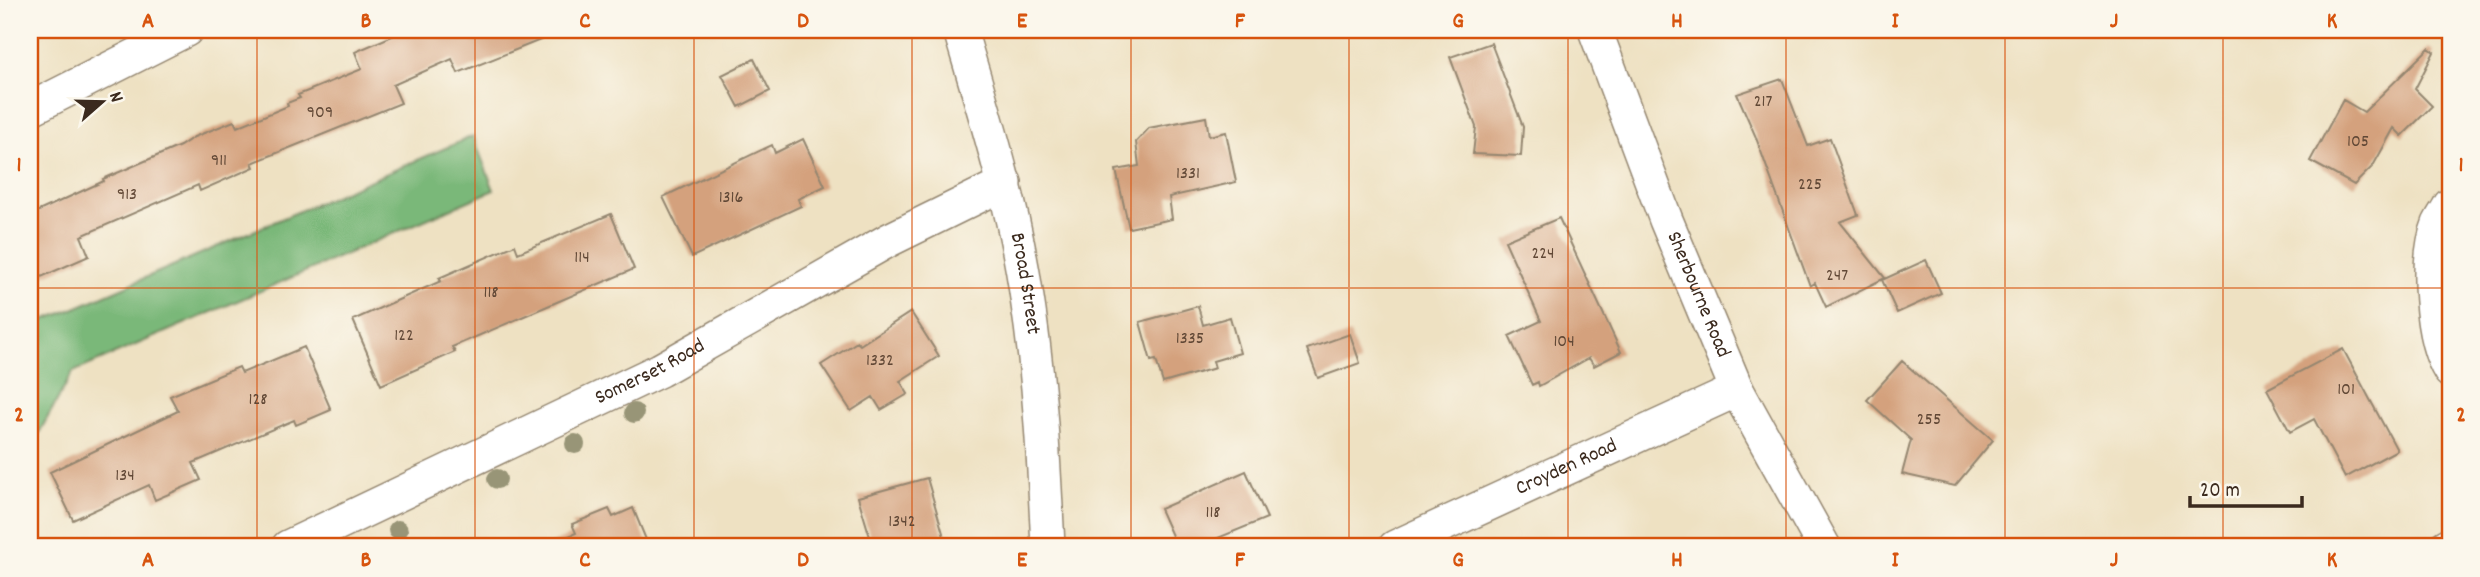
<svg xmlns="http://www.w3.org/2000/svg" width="2480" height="577" viewBox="0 0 2480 577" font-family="Dekko,sans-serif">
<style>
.forest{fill:#7ab879;stroke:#5a714c;stroke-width:2}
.building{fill:#d4a17d}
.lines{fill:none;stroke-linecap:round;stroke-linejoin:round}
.minor-casing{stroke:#948670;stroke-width:36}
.minor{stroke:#fff;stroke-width:33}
.tree{fill:#989577}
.grid{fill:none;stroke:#d7540e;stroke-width:2;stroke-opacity:0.55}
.labels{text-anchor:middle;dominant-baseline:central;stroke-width:5;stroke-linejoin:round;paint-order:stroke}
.number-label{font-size:18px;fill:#614836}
.street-label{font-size:21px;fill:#3b2a1e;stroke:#fbf7ec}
.neatline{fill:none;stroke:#d7540e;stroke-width:2.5}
.grid-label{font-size:23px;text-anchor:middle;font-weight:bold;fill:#d7540e}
</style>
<rect width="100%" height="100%" fill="#fbf7ec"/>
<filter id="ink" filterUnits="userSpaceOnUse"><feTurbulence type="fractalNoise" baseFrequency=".0143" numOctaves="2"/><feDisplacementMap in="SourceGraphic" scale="14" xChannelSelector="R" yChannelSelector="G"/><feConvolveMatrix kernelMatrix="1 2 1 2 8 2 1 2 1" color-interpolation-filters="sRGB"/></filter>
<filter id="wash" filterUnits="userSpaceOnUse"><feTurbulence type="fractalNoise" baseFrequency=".00686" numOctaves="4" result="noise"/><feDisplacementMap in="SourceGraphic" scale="28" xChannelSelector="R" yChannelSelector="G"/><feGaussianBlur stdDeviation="1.57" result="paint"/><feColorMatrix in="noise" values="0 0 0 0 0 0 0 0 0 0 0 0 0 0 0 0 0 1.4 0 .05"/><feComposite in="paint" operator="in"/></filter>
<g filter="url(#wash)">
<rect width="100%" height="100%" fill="#eee1c2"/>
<!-- forest -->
<path class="forest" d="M 473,136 L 494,190 L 73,372 L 30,449 L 30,325 L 73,309 Z"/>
<g id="blocks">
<!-- building -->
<path class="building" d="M 406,30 L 563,31 L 458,73 L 452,59 L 393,85 L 401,103 L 252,163 L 254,167 L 200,191 L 198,185 L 81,236 L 89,256 L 30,282 L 30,215 L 104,181 L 103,179 L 180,146 L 194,137 L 234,121 L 237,127 L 288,106 L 287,103 L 300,98 L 298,95 L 362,69 L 355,52 Z
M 1491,43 L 1523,127 L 1521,156 L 1473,154 L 1476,127 L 1450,57 Z
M 2429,48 L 2434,52 L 2415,89 L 2432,106 L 2402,136 L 2394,128 L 2373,166 L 2354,185 L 2310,161 L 2343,100 L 2364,112 Z
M 754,59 L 770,91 L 739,107 L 722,75 Z
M 1782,79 L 1808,146 L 1830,138 L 1858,215 L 1840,222 L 1885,278 L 1826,307 L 1815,283 L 1810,286 L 1755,135 L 1737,94 Z
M 1206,117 L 1209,136 L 1226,132 L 1236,182 L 1169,197 L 1172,219 L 1129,228 L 1116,170 L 1139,166 L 1136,142 L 1149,128 Z
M 803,139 L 825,186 L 798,199 L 801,206 L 692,257 L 663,197 L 772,145 L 775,153 Z
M 611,214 L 634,269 L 452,347 L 455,352 L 381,385 L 353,320 L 441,281 L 439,278 L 515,245 L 518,253 Z
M 1559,218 L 1621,352 L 1594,366 L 1589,358 L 1539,386 L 1538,382 L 1532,385 L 1509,336 L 1541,321 L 1505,241 Z
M 1926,260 L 1941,293 L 1897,313 L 1882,280 Z
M 1198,306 L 1203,325 L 1230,317 L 1240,353 L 1213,361 L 1215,368 L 1163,383 L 1156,360 L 1151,361 L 1140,322 Z
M 911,312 L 939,356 L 900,381 L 908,394 L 881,410 L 873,397 L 851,411 L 821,365 L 857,342 L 860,345 Z
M 1350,334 L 1360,363 L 1318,378 L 1307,349 Z
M 304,347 L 331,410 L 296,425 L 294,420 L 193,463 L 201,480 L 155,500 L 149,485 L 73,520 L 50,472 L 178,411 L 170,396 L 239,367 L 242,373 Z
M 2343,349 L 2397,450 L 2345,478 L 2314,419 L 2290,432 L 2267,389 Z
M 1902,361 L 1993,440 L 1955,486 L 1902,474 L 1911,440 L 1867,400 Z
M 1246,471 L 1267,518 L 1196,547 L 1177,547 L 1160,509 Z
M 927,478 L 947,547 L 873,547 L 858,497 Z
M 633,508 L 649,547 L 543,547 L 576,533 L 572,524 L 609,509 L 613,517 Z"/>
</g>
</g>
<g filter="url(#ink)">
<use href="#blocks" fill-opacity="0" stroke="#948670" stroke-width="2"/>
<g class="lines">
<defs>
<g id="minor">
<path id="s1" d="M 960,30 C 986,118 1014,207 1027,298 C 1040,381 1044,464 1048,547"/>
<path id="s2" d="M 1595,30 L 1666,220 L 1737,390 L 1824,547"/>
<path d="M 30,109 L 186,30"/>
<path d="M 2450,205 C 2447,211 2442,218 2439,224 C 2425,259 2430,339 2450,371"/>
<path id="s3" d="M 288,547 L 660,370 L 889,240 L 1005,183"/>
<path id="s4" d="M 1395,547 L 1737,390"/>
<path d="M 2445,547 L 2450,544"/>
</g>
</defs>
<!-- minor casing -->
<use href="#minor" class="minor-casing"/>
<!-- minor -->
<use href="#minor" class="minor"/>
</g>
<!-- trees -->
<g class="tree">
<circle cx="634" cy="413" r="10"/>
<circle cx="575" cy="444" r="10"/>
<circle cx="497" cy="479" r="10"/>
<circle cx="398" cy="530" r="10"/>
</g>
</g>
<!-- grid -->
<path class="grid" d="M 257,30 L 257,547M 475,30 L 475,547M 694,30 L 694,547M 912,30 L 912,547M 1131,30 L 1131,547M 1349,30 L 1349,547M 1568,30 L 1568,547M 1786,30 L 1786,547M 2005,30 L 2005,547M 2223,30 L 2223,547M 30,288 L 2450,288"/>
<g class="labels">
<!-- number labels -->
<g class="number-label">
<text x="1763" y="102">217</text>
<text x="320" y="113">909</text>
<text x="2358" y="142">105</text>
<text x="219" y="161">911</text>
<text x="1188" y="174">1331</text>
<text x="1810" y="185">225</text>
<text x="127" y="195">913</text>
<text x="731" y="198">1316</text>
<text x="1543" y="254">224</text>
<text x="582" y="258">114</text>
<text x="1837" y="276">247</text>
<text x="491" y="293">118</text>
<text x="404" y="336">122</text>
<text x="1190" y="339">1335</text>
<text x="1564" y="342">104</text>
<text x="880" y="361">1332</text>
<text x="2346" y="390">101</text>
<text x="258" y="400">128</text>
<text x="1929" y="420">255</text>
<text x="125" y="476">134</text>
<text x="1213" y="513">118</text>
<text x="902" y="522">1342</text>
</g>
<!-- street labels -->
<g class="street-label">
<text stroke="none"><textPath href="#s1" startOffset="262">Broad Street</textPath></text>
<text stroke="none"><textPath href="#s2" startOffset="284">Sherbourne Road</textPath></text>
<text stroke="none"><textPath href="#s3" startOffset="402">Somerset Road</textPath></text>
<text stroke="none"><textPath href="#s4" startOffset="189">Croyden Road</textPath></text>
</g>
</g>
<!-- margin -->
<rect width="2480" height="577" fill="none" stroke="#fbf7ec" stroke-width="77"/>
<!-- north arrow -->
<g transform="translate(102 102) rotate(70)" stroke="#fbf7ec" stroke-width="5" paint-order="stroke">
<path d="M0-5L12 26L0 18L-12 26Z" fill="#3b2a1e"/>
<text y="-10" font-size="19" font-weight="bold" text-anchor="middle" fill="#3b2a1e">N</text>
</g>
<!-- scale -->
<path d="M2190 496v10h112v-10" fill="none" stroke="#3b2a1e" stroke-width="3.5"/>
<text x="2200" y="496" font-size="21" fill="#3b2a1e" stroke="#fbf7ec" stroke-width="5" paint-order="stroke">20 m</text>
<rect x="38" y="38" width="2404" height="500" class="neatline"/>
<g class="grid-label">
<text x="148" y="27">A</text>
<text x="366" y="27">B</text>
<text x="585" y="27">C</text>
<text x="803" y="27">D</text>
<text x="1022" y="27">E</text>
<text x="1240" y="27">F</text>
<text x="1458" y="27">G</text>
<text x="1677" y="27">H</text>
<text x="1895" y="27">I</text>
<text x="2114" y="27">J</text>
<text x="2332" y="27">K</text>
<text x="19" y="171">1</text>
<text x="2461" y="171">1</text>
<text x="19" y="421">2</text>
<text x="2461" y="421">2</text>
<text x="148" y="566">A</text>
<text x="366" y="566">B</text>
<text x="585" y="566">C</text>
<text x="803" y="566">D</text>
<text x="1022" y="566">E</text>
<text x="1240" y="566">F</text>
<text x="1458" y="566">G</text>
<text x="1677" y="566">H</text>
<text x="1895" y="566">I</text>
<text x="2114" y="566">J</text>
<text x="2332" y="566">K</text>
</g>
</svg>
